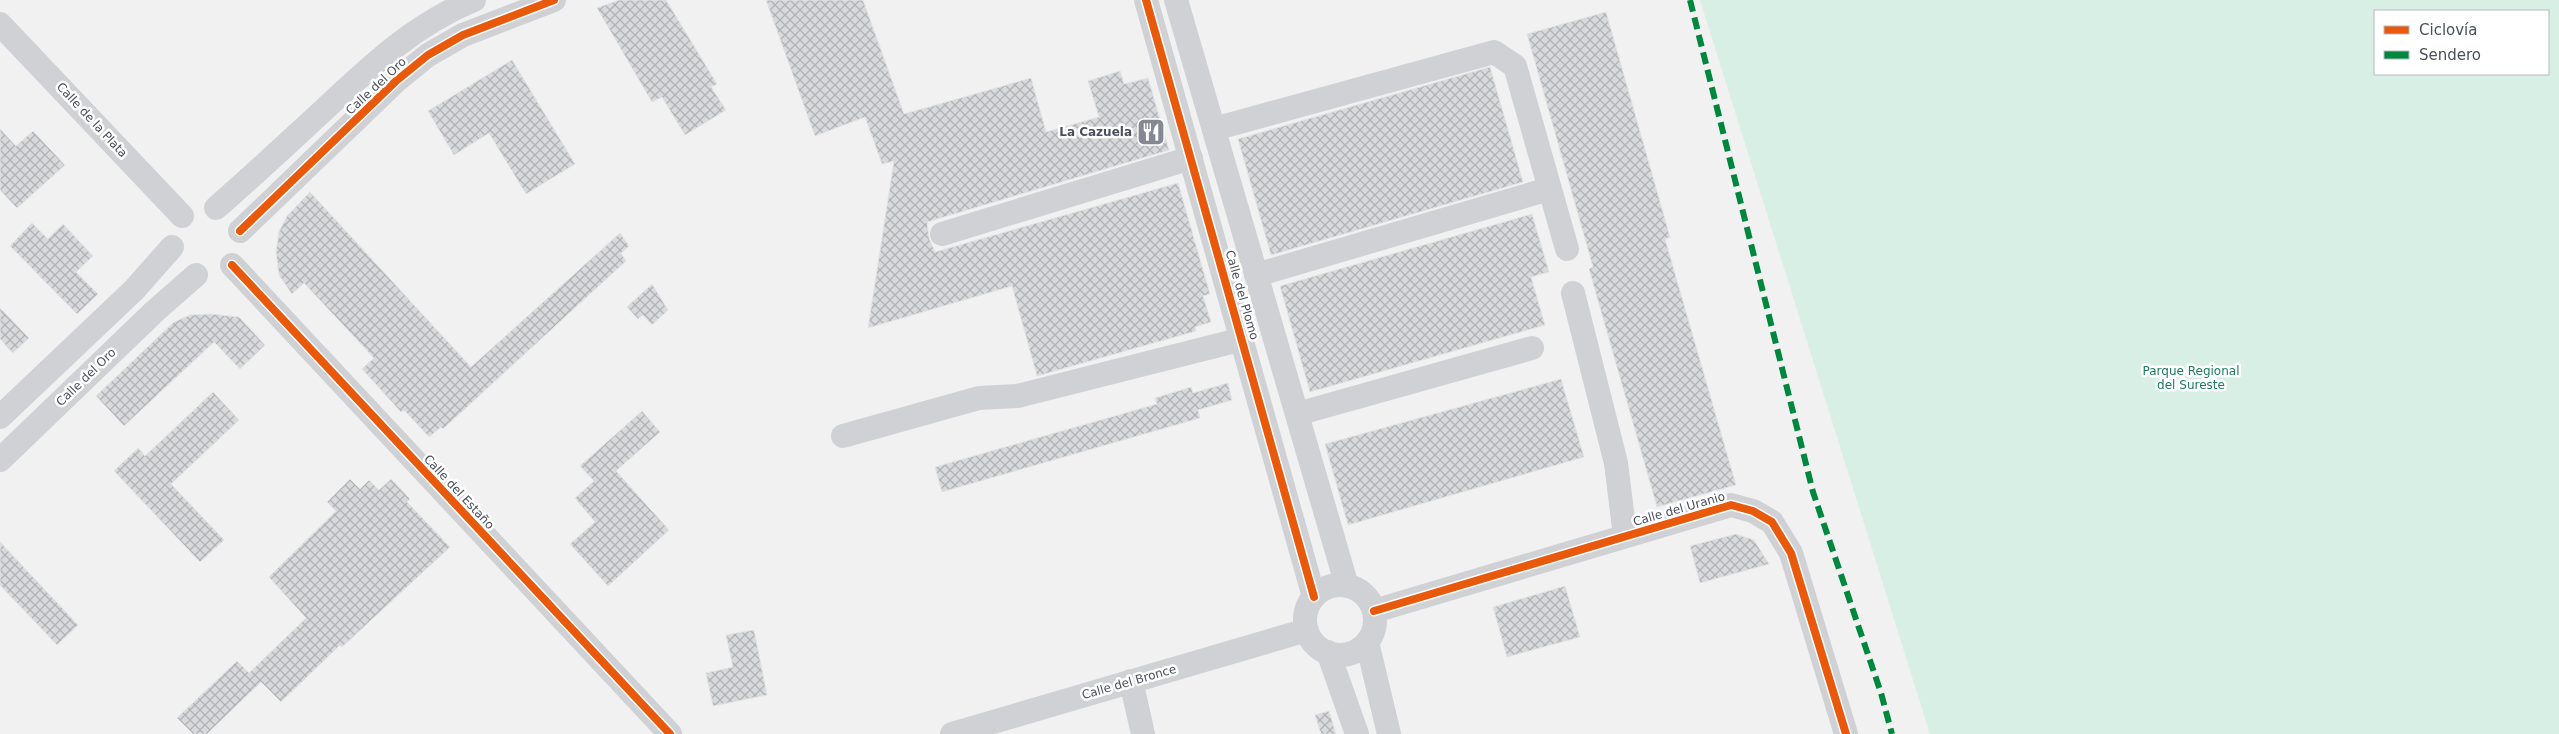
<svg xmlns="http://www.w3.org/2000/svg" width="2559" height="734" viewBox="0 0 2559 734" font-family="'DejaVu Sans',sans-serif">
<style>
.park{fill:#d7efe5;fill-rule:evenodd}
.building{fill:url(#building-cross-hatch);stroke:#e2e3e4}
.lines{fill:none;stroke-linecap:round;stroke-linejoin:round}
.minor{stroke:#cfd1d4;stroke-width:24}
.quiet{stroke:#00873e;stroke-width:6;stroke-dasharray:12 6;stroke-linecap:butt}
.cycleway-casing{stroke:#fff;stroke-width:11}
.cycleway{stroke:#e8590c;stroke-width:8}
.labels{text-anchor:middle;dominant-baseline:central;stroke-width:5;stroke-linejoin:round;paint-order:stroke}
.street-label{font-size:12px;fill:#494f5c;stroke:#fff}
.poi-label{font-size:12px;font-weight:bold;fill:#494f5c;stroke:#fff;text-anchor:end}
.park-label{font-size:12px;fill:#1c7a5e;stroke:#fff}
</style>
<defs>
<pattern id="building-cross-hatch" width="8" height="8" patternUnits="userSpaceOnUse" patternTransform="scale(1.25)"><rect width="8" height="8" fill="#d8d9db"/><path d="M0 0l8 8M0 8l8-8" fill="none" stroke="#b1b2b5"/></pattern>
</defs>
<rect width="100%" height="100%" fill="#f1f1f1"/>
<!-- park -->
<path class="park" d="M 1700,0 L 2559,0 L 2559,734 L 1930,734 ZM 2375,11 L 2548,11 L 2548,74 L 2375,74 Z"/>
<!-- building -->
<path class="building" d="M 619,0 L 666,0 L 717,84 L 711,87 L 726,110 L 685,135 L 662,97 L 652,102 L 597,8 Z
M 766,0 L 863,0 L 904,114 L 1031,78 L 1046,132 L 1099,117 L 1088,81 L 1120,71 L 1124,84 L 1148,78 L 1169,150 L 927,222 L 929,238 L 935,252 L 1178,183 L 1210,294 L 1203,296 L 1211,322 L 1195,327 L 1196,331 L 1037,376 L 1012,286 L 868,328 L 894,161 L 882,164 L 865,117 L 815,136 Z
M 1606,12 L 1670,237 L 1665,239 L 1736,485 L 1657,507 L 1589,269 L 1593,267 L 1527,34 Z
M 512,60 L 575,164 L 526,194 L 489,133 L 454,155 L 428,111 Z
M 1490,67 L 1523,182 L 1271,255 L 1238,139 Z
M 0,129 L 16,146 L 33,131 L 65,165 L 17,208 L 0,190 Z
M 310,192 L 471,367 L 620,233 L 629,246 L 621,253 L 626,261 L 443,429 L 441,427 L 429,437 L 404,410 L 401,412 L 362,369 L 374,358 L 304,283 L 292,294 L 279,275 L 276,252 L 279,232 L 287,216 Z
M 1532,214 L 1549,272 L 1531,277 L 1545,325 L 1310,392 L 1280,286 Z
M 32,223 L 48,239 L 63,224 L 93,256 L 76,272 L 98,294 L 77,314 L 10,246 Z
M 652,284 L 668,310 L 652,325 L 643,315 L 638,319 L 627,307 Z
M 0,308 L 29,338 L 13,353 L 0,339 Z
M 211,314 L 239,317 L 265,345 L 240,369 L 214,342 L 124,426 L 96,396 L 174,322 L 190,315 Z
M 1561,379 L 1584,457 L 1348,525 L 1325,444 Z
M 1228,383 L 1232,400 L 1198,410 L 1200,418 L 942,492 L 935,467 L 1157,404 L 1155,398 L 1191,387 L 1193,393 Z
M 213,392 L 239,420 L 171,484 L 224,540 L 200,562 L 114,471 L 138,448 L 145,456 Z
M 642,411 L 660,432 L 616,471 L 669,530 L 608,586 L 570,544 L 595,522 L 575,498 L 594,481 L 580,466 Z
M 350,479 L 360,489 L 369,480 L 379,490 L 391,479 L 410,499 L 407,502 L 450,547 L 342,647 L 340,645 L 281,702 L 261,682 L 207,734 L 193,734 L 177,718 L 237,661 L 249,673 L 306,618 L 269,577 L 336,511 L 327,502 Z
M 1736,534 L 1754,540 L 1769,564 L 1700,583 L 1690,546 Z
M 0,542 L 78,625 L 57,645 L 0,585 Z
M 1565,586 L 1580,637 L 1507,657 L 1493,607 Z
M 754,630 L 767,695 L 713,706 L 706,673 L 733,667 L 726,635 Z
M 1329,711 L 1336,734 L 1321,734 L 1315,715 Z"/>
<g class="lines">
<!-- minor -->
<path class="minor" d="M 1146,0 L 1314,597
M 1176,0 L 1347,586
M 0,24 L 182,216
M 1214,129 L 1494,52 L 1515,66 L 1567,249
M 216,208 C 254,175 290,141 326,108 C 372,65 415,24 474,0
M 240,231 L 396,81 L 428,55 L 463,35 L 554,0
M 942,234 L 1191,158
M 232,265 L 670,734
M 1256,275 L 1549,189
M 1573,293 L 1616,463 L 1625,536
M 1297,414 L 1532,348
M 0,417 L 134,290 L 172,247
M 843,436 L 979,398 L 1017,396 L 1243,339
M 0,460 L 155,311 L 196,275
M1305 620a35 35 0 1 1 70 0a35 35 0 1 1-70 0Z
M 1374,611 L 1731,505 L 1753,511 L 1772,522 L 1791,553 L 1846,734
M 1367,642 L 1389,734
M 1328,652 L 1357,734
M 1131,681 L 1143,734
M 952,734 L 1307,630"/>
<!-- quiet -->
<path class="quiet" d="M 1690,0 L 1813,492 L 1881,693 L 1892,734"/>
<defs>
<path id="cycleway" d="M 1146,0 L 1314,597
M 240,231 L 396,81 L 428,55 L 463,35 L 554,0
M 232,265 L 670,734
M 1374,611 L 1731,505 L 1753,511 L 1772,522 L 1791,553 L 1846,734"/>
</defs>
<!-- cycleway casing -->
<use href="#cycleway" class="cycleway-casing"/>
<!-- cycleway -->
<use href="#cycleway" class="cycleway"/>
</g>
<!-- icons -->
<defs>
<symbol id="restaurant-square" viewBox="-11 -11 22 22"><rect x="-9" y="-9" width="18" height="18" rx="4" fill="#848890" stroke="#fff"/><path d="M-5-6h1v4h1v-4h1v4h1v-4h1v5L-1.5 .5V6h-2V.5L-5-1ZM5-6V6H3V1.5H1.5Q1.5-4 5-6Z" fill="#fff"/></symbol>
</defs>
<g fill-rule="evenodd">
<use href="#restaurant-square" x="1135" y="116" width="32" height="32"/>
</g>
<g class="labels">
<!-- street labels -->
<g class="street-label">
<text transform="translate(376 86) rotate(-43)">Calle del Oro</text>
<text transform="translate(92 120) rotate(47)">Calle de la Plata</text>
<text transform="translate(1242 295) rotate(74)">Calle del Plomo</text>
<text transform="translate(86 377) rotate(-44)">Calle del Oro</text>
<text transform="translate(459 492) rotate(47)">Calle del Estaño</text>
<text transform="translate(1679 509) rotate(-16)">Calle del Uranio</text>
<text transform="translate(1129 682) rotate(-16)">Calle del Bronce</text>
</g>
<!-- poi labels -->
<g class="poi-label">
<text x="1132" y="132">La Cazuela</text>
</g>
<!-- park labels -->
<g class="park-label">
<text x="2191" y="371">Parque Regional<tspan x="2191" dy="14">del Sureste</tspan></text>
</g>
</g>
<!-- legend -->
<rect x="2374" y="10" width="175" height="65" fill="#ffffff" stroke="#b6b9be"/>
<rect x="2384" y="26" width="25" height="8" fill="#e8590c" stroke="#b6b9be"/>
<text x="2419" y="35" font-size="15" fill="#494f5c">Ciclovía</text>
<rect x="2384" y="51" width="25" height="8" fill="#00873e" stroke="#b6b9be"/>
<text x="2419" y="60" font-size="15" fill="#494f5c">Sendero</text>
</svg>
